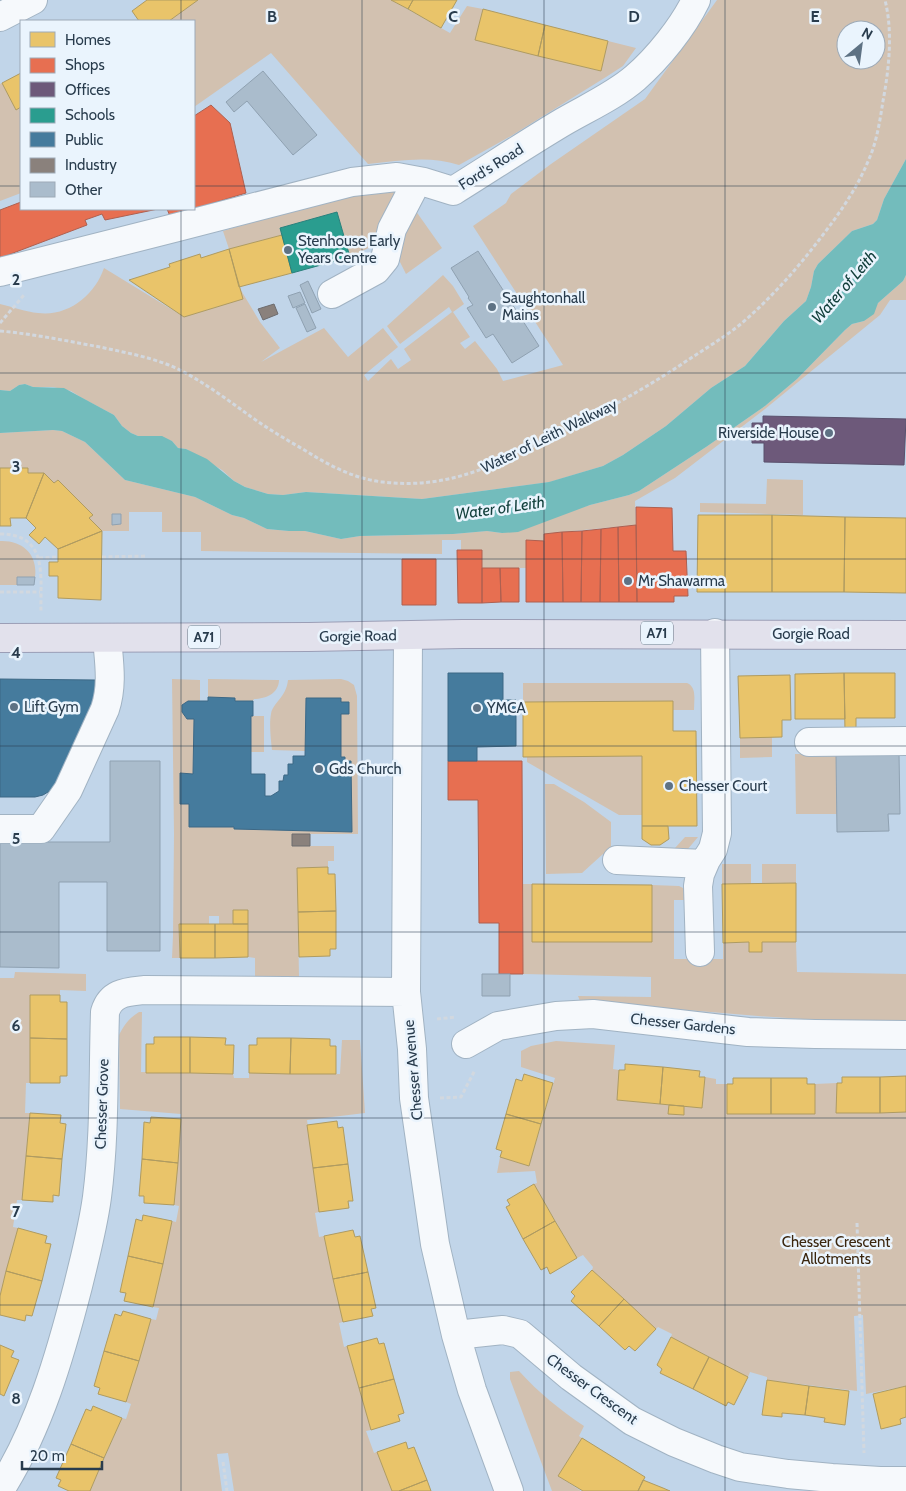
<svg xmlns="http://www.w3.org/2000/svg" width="906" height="1491" viewBox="0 0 906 1491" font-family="Cabin,sans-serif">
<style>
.green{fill:#d2c1b0;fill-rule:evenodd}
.water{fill:#73bcbc}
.homes{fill:#e9c46a;stroke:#af9b61}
.shops{fill:#e76f51;stroke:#ae6050}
.offices{fill:#6d597a;stroke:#59506c}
.schools{fill:#2a9d8f;stroke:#2a807b}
.public{fill:#457b9d;stroke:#3d6885}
.industry{fill:#8a817c;stroke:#6d6c6e}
.building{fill:#aabccc;stroke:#8fa1b1}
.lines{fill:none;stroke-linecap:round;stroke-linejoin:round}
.minor-casing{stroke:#a1b3c3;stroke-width:30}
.major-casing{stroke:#9b9eb6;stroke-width:30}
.path{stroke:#d2d8df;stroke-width:3;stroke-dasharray:4 2.5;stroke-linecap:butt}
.minor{stroke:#f6f9fc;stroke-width:28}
.major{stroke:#e2e1ec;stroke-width:28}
.grid{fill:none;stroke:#293c4d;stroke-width:1;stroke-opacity:0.55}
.poi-dot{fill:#5e7284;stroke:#eaf4fd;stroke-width:2}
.labels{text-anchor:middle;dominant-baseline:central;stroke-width:5;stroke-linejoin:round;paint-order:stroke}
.shield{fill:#eaf4fd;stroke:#637382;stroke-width:1}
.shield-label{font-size:14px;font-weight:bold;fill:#293c4d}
.street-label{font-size:15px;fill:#293c4d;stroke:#eaf4fd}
.poi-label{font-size:15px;fill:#293c4d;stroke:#eaf4fd;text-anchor:start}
.park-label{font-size:15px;fill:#3b260e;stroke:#eaf4fd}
.water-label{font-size:16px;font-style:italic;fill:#13403c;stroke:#eaf4fd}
.grid-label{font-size:16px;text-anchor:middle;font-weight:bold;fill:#293c4d;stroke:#eaf4fd;stroke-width:5;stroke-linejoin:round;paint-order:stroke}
</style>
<rect width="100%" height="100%" fill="#c1d5e9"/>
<!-- green -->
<path class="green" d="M 198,0 L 391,0 L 450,33 L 467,6 L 483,9 L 475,40 L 600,71 L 608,41 L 636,48 L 623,66 L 606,77 L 511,136 L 459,165 C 429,155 399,161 368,164 L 271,53 L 194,107 L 194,21 L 169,21 Z
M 717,0 L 906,0 L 906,159 L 884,199 L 877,220 L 873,224 L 852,231 L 818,264 L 814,271 L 811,287 L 806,301 L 784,321 L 745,366 L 711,388 L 666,426 L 623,455 L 603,466 L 550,482 L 422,499 L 306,492 L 283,495 L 268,494 L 245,487 L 234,481 L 222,470 L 186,449 L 178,448 L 172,441 L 157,436 L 138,436 L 131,433 L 122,426 L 114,415 L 82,398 L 71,391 L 53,387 L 33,387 L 25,384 L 19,385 L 10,391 L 0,390 L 0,304 C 13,307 26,312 38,313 C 68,317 95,295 104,268 L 184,317 L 243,299 L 239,287 L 260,322 L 280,348 L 261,362 L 324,328 L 348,357 L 383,328 L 398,347 L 364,375 L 368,381 L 391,359 L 398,369 L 411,360 L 404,349 L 452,312 L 449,307 L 400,344 L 387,326 L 443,275 L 453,286 L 464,304 L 453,312 L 470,337 L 460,343 L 465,349 L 475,341 L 497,369 L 503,381 L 563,365 L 473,226 L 506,203 L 511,194 L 551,164 L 645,99 ZM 846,30 L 876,30 L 876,60 L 846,60 Z
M 2,83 L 16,110 L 21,107 L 21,193 L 0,201 L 0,84 Z
M 392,189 L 396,192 L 400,197 L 381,242 L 350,257 L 337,212 L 280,228 L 282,235 L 229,249 L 223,231 L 351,193 Z
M 413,207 L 442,248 L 406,274 L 399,260 L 400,235 Z
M 906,275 L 906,300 L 890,300 L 880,315 L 765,409 L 675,478 L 635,501 L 636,525 L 562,532 L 544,541 L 527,540 L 526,568 L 482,568 L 461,550 L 461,540 L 442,540 L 442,554 L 201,551 L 201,532 L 162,532 L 162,512 L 129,512 L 129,531 L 102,531 L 89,518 L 92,515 L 58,480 L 54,483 L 44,473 L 28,473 L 27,468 L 0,468 L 0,433 L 53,430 L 62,431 L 85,442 L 125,480 L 195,497 L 232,515 L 244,518 L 267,529 L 289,531 L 305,531 L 341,539 L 360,536 L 453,534 L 487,531 L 502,533 L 590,505 L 629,495 L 639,491 L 706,447 L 765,406 L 797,379 L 845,330 L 852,324 L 864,321 L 878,303 L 903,281 Z
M 767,479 L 803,480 L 803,515 L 700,512 L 700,503 L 766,504 Z
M 0,541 C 23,540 38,555 35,577 L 17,585 L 0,585 Z
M 172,679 L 200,680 L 200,701 L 188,701 L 182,706 L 187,719 L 194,719 L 193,774 L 180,774 L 180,804 L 189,804 L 189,826 L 234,827 L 234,829 L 351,831 L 345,757 L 341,757 L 341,714 L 349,714 L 349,702 L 341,702 L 341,698 L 306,698 L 305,751 L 272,750 C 271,740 269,724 271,714 C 273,702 286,698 288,680 L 341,679 L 348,681 L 354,685 L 357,696 L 358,834 L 293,834 L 292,846 L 334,846 L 334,861 L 328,861 L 328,867 L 297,868 L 299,977 L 255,977 L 255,958 L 248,957 L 248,910 L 233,910 L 233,924 L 219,924 L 219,916 L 209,916 L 209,924 L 179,924 L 180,958 L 172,958 L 173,936 L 174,834 Z
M 208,679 L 279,680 C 279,693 266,699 254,699 L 253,701 L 235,701 L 234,698 L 208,697 Z
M 523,683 L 687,683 C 697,687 694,700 694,710 L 673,710 L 672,701 L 523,702 Z
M 251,716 L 264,716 L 264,752 L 251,752 Z
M 772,737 L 772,757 L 740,758 L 740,738 Z
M 795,754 L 836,754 L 837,814 L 796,814 Z
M 642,756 L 642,815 L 619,815 L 527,762 L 527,757 Z
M 545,784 L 554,784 L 584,802 L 611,822 L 611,846 L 675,848 L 685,837 L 698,837 L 682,856 L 603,854 L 582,873 L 546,874 Z
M 722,864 L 751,864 L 751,884 L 722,884 Z
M 762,864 L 796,864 L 796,883 L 762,883 Z
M 522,884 L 532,884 L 532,942 L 652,942 L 652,885 L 679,886 L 685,889 L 693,900 L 674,900 L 674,959 L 723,959 L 723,943 L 749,942 L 749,952 L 762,952 L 762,942 L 796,942 L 797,972 L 906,974 L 906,1020 L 818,1020 L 758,1016 L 580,1001 L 578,996 L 651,997 L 651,977 L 523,974 Z
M 15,972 L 86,974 L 86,991 L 60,990 L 60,995 L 30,995 L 30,1083 L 26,1083 L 25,1113 L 30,1113 L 22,1200 L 17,1200 L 13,1227 L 18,1228 L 0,1296 L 0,978 L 14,978 Z
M 139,1012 L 142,1012 L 141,1072 L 233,1074 L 234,1078 L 249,1078 L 249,1073 L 340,1074 L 342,1040 L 360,1040 L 365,1113 L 307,1120 L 319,1212 L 315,1213 L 319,1237 L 324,1236 L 343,1322 L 339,1323 L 344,1347 L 347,1346 L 371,1430 L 366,1431 L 374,1453 L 377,1452 L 392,1491 L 234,1491 L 228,1453 L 217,1454 L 222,1491 L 90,1491 L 122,1418 L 126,1419 L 131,1404 L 126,1402 L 151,1319 L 156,1320 L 159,1308 L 153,1307 L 172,1221 L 176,1222 L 179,1206 L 174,1205 L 181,1114 L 120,1109 L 119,1035 C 124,1025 129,1018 139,1012 Z
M 556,1041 L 615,1045 L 613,1069 L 619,1070 L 617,1100 L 669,1105 L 669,1114 L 683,1115 L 684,1106 L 702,1108 L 705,1077 L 716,1079 L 716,1084 L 727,1084 L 727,1114 L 814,1114 L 815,1084 L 837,1083 L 837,1113 L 906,1112 L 906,1386 L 866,1394 L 863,1315 L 854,1316 L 857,1391 L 767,1380 L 767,1377 L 750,1372 L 748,1377 L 671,1337 L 672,1334 L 658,1327 L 656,1329 L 592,1270 L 593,1267 L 583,1255 L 577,1258 L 534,1184 L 537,1183 L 535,1171 L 497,1173 L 500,1157 L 529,1166 L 555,1078 L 521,1067 L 521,1051 L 531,1046 Z
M 519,1371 C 539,1393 560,1410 584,1426 L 579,1436 L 582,1438 L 558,1476 L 581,1491 L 552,1491 L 510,1379 L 510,1372 Z"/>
<!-- water -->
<path class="water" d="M 906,159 L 906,275 L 903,281 L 878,303 L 874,314 L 864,321 L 852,324 L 845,330 L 797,379 L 765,406 L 706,447 L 639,491 L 629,495 L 590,505 L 518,532 L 502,533 L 487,531 L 453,534 L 360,536 L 341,539 L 305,531 L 289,531 L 267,529 L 244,518 L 232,515 L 195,497 L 125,480 L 85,442 L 62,431 L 53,430 L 0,433 L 0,390 L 10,391 L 19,385 L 25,384 L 33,387 L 64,388 L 114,415 L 122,426 L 131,433 L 138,436 L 162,436 L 172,441 L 178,448 L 186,449 L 207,459 L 234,481 L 245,487 L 268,494 L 283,495 L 306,492 L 422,499 L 549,482 L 603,466 L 623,455 L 666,426 L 711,388 L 745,366 L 784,321 L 806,301 L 811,287 L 814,271 L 818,264 L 852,231 L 873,224 L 877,220 L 884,199 Z"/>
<!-- homes -->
<path class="homes" d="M 147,0 L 198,0 L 169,21 L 139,21 L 132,11 Z
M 391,0 L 413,0 L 408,9 Z
M 413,0 L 457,0 L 441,28 L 408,9 Z
M 483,9 L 545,25 L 538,56 L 475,40 Z
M 545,25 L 608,41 L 601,71 L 538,56 Z
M 21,73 L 21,107 L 16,110 L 2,83 Z
M 282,235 L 292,273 L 239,287 L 229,249 Z
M 229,249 L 243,299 L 184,317 L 129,280 L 170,267 L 169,264 L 200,254 L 201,258 Z
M 0,468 L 28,468 L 28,473 L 44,473 L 26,518 L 10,518 L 11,526 L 0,526 Z
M 44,473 L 54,483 L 58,480 L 93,515 L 89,518 L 102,531 L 58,549 L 45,537 L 39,544 L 29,535 L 36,528 L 26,518 Z
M 698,515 L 772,515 L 772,592 L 697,592 Z
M 772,515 L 845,517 L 844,592 L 772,592 Z
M 845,517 L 906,518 L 906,593 L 844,592 Z
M 102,531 L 101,600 L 58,598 L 58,576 L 49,576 L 49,562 L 58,562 L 58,549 Z
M 844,673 L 845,719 L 795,719 L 795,674 Z
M 844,673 L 895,673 L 895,718 L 856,718 L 856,732 L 845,732 Z
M 790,675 L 791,720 L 782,720 L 782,737 L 740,738 L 738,676 Z
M 673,701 L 673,731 L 696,731 L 697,826 L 642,826 L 642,756 L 523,757 L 523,702 Z
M 642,826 L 668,826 L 669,839 L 660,845 L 651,845 L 642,839 Z
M 328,867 L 328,874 L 335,874 L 336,911 L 298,912 L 297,868 Z
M 796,883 L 796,942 L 762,942 L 762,952 L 749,952 L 749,942 L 723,943 L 722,884 Z
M 532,884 L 652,885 L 652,942 L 532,942 Z
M 233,910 L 248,910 L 248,924 L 233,924 Z
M 336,911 L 336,949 L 330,949 L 330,956 L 299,957 L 298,912 Z
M 179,924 L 215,924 L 215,958 L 180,958 Z
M 215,924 L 248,924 L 248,957 L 215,958 Z
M 30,995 L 60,995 L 60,1002 L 67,1002 L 67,1039 L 30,1038 Z
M 154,1037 L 190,1037 L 190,1073 L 146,1073 L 146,1044 L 154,1044 Z
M 190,1037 L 226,1038 L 225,1045 L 234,1045 L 233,1074 L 190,1073 Z
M 30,1038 L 67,1039 L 67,1076 L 60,1076 L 60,1083 L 30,1083 Z
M 257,1038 L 291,1038 L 290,1074 L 249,1073 L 249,1045 L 257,1045 Z
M 291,1038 L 330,1039 L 330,1046 L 336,1046 L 336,1074 L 290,1074 Z
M 625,1064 L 663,1067 L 660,1104 L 617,1100 L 619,1070 L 625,1070 Z
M 663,1067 L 700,1071 L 699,1077 L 705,1077 L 702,1108 L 660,1104 Z
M 524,1074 L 553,1083 L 541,1124 L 506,1114 L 516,1079 L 522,1081 Z
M 906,1076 L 906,1112 L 880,1113 L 880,1077 Z
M 842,1077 L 880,1077 L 880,1113 L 836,1113 L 837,1083 L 842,1083 Z
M 733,1078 L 771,1078 L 771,1114 L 727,1114 L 727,1084 L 733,1084 Z
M 771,1078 L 807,1078 L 807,1084 L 815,1084 L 815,1114 L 771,1114 Z
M 669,1105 L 684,1106 L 684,1115 L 668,1114 Z
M 30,1113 L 61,1115 L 60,1123 L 66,1124 L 62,1159 L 26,1156 Z
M 506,1114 L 541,1124 L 529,1166 L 500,1157 L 502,1151 L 496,1149 Z
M 151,1117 L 181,1119 L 178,1163 L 142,1159 L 144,1122 L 150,1123 Z
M 337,1121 L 338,1128 L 343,1127 L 348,1164 L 313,1168 L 307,1125 Z
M 26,1156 L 62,1159 L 59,1196 L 53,1195 L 53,1202 L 22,1200 Z
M 142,1159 L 178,1163 L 174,1205 L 144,1203 L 144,1196 L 139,1196 Z
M 348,1164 L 353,1201 L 348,1201 L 349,1208 L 319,1212 L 313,1168 Z
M 534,1184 L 555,1221 L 523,1239 L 506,1207 L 510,1205 L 507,1200 Z
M 143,1215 L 172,1221 L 163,1264 L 128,1256 L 136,1219 L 142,1221 Z
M 555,1221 L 577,1258 L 550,1274 L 547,1267 L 541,1270 L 523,1239 Z
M 18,1228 L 47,1236 L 45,1243 L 51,1244 L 42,1281 L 6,1271 Z
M 353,1230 L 355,1237 L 360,1236 L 368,1272 L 333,1279 L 324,1236 Z
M 128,1256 L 163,1264 L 153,1307 L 124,1301 L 126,1293 L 120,1292 Z
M 592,1270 L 624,1299 L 599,1326 L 571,1301 L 575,1296 L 571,1292 Z
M 6,1271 L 42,1281 L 32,1316 L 26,1315 L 25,1321 L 0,1315 L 0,1296 Z
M 368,1272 L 376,1308 L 371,1309 L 373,1316 L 343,1322 L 333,1279 Z
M 624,1299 L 656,1329 L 635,1351 L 629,1346 L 625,1350 L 599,1326 Z
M 123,1311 L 151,1319 L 139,1361 L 104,1351 L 115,1314 L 121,1316 Z
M 671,1337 L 709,1357 L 693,1389 L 660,1373 L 662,1369 L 657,1365 Z
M 377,1338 L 379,1344 L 384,1343 L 394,1379 L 359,1388 L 347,1346 Z
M 0,1345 L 14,1351 L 11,1357 L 19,1360 L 4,1396 L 0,1394 Z
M 104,1351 L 139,1361 L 126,1402 L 98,1394 L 100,1388 L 94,1386 Z
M 709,1357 L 748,1377 L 734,1405 L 728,1402 L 726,1406 L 693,1389 Z
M 394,1379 L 404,1413 L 398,1415 L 400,1421 L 371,1430 L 359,1388 Z
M 767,1380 L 809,1386 L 805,1415 L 782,1413 L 782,1417 L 762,1415 Z
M 809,1386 L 849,1391 L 845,1425 L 824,1422 L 825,1418 L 805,1415 Z
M 906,1386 L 906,1417 L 900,1419 L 901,1424 L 881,1429 L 873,1394 Z
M 93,1406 L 122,1418 L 104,1458 L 71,1444 L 86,1409 L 91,1411 Z
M 582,1438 L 645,1477 L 638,1491 L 583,1491 L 558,1476 Z
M 406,1442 L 408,1449 L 414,1447 L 427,1480 L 399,1491 L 392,1491 L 377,1452 Z
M 71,1444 L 104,1458 L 90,1491 L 69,1491 L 58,1486 L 61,1480 L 56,1478 Z
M 427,1480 L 431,1491 L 399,1491 Z
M 643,1480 L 663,1488 L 670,1491 L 638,1491 Z"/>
<!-- shops -->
<path class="shops" d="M 211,105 L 230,123 L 246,193 L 170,216 L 167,209 L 194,209 L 194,116 Z
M 21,202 L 21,209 L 158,209 L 105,220 L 102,214 L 85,220 L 87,225 L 0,258 L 0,210 Z
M 636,507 L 672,508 L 673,551 L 686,551 L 688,596 L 674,596 L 674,602 L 637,602 Z
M 636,525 L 637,602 L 619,602 L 618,527 Z
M 618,527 L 619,602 L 600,602 L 601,529 Z
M 601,529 L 600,602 L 581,602 L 582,531 Z
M 582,531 L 581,602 L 563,602 L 562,532 Z
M 562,532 L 563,602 L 544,602 L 544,534 Z
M 526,540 L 544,541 L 544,602 L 526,602 Z
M 457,550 L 482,550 L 482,603 L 458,603 Z
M 402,559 L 436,559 L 436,605 L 402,605 Z
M 482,568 L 500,568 L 501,602 L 482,603 Z
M 500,568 L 519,568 L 519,602 L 501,602 Z
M 448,761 L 522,761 L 523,974 L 499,974 L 499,923 L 479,923 L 478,800 L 448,800 Z"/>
<!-- offices -->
<path class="offices" d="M 763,416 L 906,419 L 904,465 L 764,462 L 764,443 L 752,443 L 752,423 L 763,423 Z"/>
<!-- schools -->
<path class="schools" d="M 337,212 L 350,257 L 292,273 L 280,228 Z"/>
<!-- public -->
<path class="public" d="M 448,673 L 503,673 L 503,700 L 516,700 L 516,746 L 477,747 L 477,761 L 448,761 Z
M 0,679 L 95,680 L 96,707 L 53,789 L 43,795 L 35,797 L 0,797 Z
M 208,697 L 235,698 L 235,701 L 253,701 L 253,716 L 251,716 L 251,774 L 265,774 L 265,796 L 271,796 L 279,791 L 279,781 L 283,781 L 284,775 L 288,775 L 288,764 L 293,764 L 293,756 L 305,756 L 306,698 L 341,698 L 341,702 L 349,702 L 349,714 L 341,714 L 341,757 L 345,757 L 345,761 L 351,761 L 352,832 L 234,829 L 234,827 L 189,827 L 189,804 L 180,804 L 180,773 L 193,774 L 194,719 L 187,719 L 182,712 L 182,705 L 188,701 L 208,701 Z"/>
<!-- industry -->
<path class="industry" d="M 274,304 L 278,314 L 263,320 L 258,309 Z
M 292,834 L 310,834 L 310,846 L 292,846 Z"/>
<!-- building -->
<path class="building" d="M 263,71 L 317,135 L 293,155 L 247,101 L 234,112 L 226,102 Z
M 478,251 L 539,346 L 512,363 L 493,334 L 486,338 L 467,308 L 473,305 L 468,298 L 469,297 L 451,268 Z
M 308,281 L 321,309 L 312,313 L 300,285 Z
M 300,292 L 305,303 L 293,308 L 288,296 Z
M 305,304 L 316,328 L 307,332 L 296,308 Z
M 112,514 L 121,514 L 121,524 L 112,525 Z
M 17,577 L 35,577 L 34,585 L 17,585 Z
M 899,753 L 900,814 L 888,814 L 889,831 L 837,832 L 836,754 Z
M 110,761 L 160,761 L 160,951 L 107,951 L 107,882 L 59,882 L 59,968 L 0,967 L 0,842 L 110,842 Z
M 482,974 L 510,974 L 510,996 L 482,996 Z"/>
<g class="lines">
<defs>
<path id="minor" d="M 0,17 L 33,0
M 0,272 L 178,227 L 352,182 L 397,177 L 424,182 L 453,191 C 490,168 526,144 563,122 C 587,108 614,96 635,78 C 658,58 683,27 696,0
M 332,294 L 376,270 L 385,259 L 392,229 L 417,181
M 408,636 L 406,992 L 412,1049 L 414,1098 L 435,1244 L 456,1335 L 472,1390 L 509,1491
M 809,742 L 906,741
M 0,829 L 41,829 L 68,790 L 105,709 C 113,685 109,662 107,638
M 617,860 L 704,864
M 700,952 L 698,886 L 700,874 L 706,860 L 713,849 L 717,833 L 715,633
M 466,1044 L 498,1026 L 556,1016 L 593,1014 L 748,1032 L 815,1034 L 906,1035
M 456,1335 L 503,1330 L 520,1334 L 571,1377 L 632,1421 L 674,1442 L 716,1459 L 740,1467 L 788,1474 L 832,1478 L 880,1481 L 906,1481
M 0,1490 C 39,1429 60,1356 78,1286 C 85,1257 93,1227 97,1197 C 105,1136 103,1073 105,1012 C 111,992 127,992 145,990 L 406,992"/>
<path id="major" d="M 0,638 L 309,637 L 462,634 L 906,635"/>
</defs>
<!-- minor casing -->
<use href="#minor" class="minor-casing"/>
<!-- major casing -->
<use href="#major" class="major-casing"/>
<!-- path -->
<path class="path" d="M 0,323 L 24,295
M 0,331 C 34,334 67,341 100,347 C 127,353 156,358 180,370 C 205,383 228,400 250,416 C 268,429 287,440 306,451 C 330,466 355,479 383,482 C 451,490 499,463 558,434 C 603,412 646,388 688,360 C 706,348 725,337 742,323 C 771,298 796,270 819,240 C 839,214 857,189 869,159 C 877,141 880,120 883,101 C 889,69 893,32 885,0
M 0,534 C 49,534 40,577 41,612
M 102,557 L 147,556
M 39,558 L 58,557
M 0,592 L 40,592
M 437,1019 L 456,1017
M 440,1098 L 461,1097 L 475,1070
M 857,1223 L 864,1453
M 223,1462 L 227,1491"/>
<!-- minor -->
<use href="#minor" class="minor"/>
<!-- major -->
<use href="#major" class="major"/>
</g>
<!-- grid -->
<path class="grid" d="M 181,0 L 181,21M 362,0 L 362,1491M 544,0 L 544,1491M 725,0 L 725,1491M 0,186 L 21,186M 194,186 L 906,186M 181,209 L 181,1491M 0,373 L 906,373M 0,559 L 906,559M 0,746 L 906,746M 0,932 L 906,932M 0,1118 L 906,1118M 0,1305 L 906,1305"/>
<!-- markers -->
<g class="poi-dot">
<circle cx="288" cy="250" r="5"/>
<circle cx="492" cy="307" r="5"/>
<circle cx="829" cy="433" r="5"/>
<circle cx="628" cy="581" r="5"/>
<circle cx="14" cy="707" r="5"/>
<circle cx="477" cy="708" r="5"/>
<circle cx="319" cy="769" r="5"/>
<circle cx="669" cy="786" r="5"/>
</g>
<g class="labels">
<!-- shield labels -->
<g class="shield">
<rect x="641" y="621.5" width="32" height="23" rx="4"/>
<rect x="188" y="625.5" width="32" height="23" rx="4"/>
</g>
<g class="shield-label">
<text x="657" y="633">A71</text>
<text x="204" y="637">A71</text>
</g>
<!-- street labels -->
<g class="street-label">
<text transform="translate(491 167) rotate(-32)">Ford's Road</text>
<text transform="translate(549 436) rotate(-26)">Water of Leith Walkway</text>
<text x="811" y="634">Gorgie Road</text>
<text transform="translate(358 636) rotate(-1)">Gorgie Road</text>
<text transform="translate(683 1024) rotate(6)">Chesser Gardens</text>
<text transform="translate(413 1070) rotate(-95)">Chesser Avenue</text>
<text transform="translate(102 1104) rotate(-88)">Chesser Grove</text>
<text transform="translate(592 1389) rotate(36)">Chesser Crescent</text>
</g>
<!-- poi labels -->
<g class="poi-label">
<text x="298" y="241">Stenhouse Early<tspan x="298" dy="17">Years Centre</tspan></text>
<text x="502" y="298">Saughtonhall<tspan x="502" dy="17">Mains</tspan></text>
<text x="819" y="433" text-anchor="end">Riverside House</text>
<text x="638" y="581">Mr Shawarma</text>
<text x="24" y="707">Lift Gym</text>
<text x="487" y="708">YMCA</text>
<text x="329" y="769">Gds Church</text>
<text x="679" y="786">Chesser Court</text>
</g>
<!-- park labels -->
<g class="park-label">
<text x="836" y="1242">Chesser Crescent<tspan x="836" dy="17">Allotments</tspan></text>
</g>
<!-- water labels -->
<g class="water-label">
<text transform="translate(844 287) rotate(-49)">Water of Leith</text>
<text transform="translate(500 508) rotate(-8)">Water of Leith</text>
</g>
</g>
<g class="grid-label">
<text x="272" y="22">B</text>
<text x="453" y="22">C</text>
<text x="634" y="22">D</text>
<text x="815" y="22">E</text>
<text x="16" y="285">2</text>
<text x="16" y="472">3</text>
<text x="16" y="658">4</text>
<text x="16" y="844">5</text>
<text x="16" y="1031">6</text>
<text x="16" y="1217">7</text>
<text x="16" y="1404">8</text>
</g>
<!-- legend -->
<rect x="20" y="20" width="175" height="190" fill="#eaf4fd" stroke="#9daab7"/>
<rect x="30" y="32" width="25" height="15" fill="#e9c46a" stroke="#9daab7"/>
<text x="65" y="45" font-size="15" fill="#293c4d">Homes</text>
<rect x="30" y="58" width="25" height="15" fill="#e76f51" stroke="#9daab7"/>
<text x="65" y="70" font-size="15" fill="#293c4d">Shops</text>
<rect x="30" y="82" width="25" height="15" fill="#6d597a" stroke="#9daab7"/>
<text x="65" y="95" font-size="15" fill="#293c4d">Offices</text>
<rect x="30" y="108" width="25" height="15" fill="#2a9d8f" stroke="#9daab7"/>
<text x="65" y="120" font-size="15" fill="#293c4d">Schools</text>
<rect x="30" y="132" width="25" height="15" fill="#457b9d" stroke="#9daab7"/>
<text x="65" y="145" font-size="15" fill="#293c4d">Public</text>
<rect x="30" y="158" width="25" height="15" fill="#8a817c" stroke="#9daab7"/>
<text x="65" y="170" font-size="15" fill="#293c4d">Industry</text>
<rect x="30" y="182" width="25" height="15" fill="#aabccc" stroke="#9daab7"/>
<text x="65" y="195" font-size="15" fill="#293c4d">Other</text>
<!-- north arrow -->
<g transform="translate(861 45) rotate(29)"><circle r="24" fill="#eaf4fd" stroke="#9daab7"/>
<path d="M0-4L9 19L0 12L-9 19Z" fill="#5e7284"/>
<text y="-8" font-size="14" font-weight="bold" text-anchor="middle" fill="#293c4d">N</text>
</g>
<!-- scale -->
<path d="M22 1461v8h80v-8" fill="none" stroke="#293c4d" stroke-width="2.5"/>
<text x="30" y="1461" font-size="15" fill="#293c4d" stroke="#eaf4fd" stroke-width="4" paint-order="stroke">20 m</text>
</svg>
